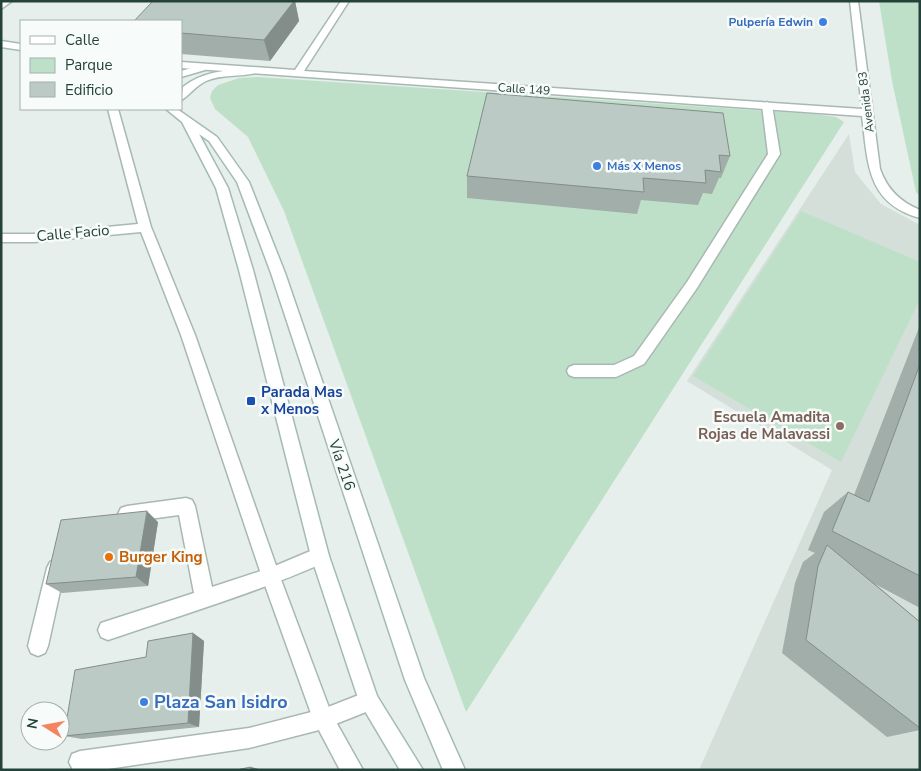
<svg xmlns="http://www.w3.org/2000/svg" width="921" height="771" viewBox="0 0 921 771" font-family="'Nunito Sans',sans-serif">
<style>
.built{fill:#d4dfda}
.green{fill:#bfe0c8}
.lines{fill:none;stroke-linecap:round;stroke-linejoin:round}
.lane-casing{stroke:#a8b8b2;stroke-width:3}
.street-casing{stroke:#a8b8b2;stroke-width:3}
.secondary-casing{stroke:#a4bbb3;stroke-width:3}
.lane{fill:#fff;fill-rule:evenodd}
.street{fill:#fff;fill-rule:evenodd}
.secondary{fill:#fff;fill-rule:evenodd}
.wall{fill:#a1aea9}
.shaded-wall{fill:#838d89}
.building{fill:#bbcac4;stroke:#838d89}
.shop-dot{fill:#3f7fe0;stroke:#f7fbf9;stroke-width:2}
.transit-dot{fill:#1a4fb4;stroke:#f7fbf9;stroke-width:2}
.education-dot{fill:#8d6e63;stroke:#f7fbf9;stroke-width:2}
.food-dot{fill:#e8710a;stroke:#f7fbf9;stroke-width:2}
.labels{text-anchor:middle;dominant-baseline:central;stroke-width:5;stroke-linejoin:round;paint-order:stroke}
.far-shop-label{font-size:12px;font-weight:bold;fill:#366cbe;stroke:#f7fbf9;text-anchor:end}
.far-street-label{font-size:12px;fill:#24423a;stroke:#f7fbf9}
.street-label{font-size:15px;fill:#24423a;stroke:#f7fbf9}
.transit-label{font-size:15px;font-weight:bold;fill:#164399;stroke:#f7fbf9;text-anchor:start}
.education-label{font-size:15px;font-weight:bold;fill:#785e54;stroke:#f7fbf9;text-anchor:end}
.food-label{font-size:15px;font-weight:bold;fill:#c56008;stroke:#f7fbf9;text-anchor:start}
.near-shop-label{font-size:18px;font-weight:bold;fill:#366cbe;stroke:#f7fbf9;text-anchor:start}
</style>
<rect width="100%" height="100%" fill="#e6efeb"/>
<!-- built -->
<path class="built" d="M 849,134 L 855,172 L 881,204 L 920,225 L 920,770 L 699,770 L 832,470 L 687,381 Z"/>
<!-- green -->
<path class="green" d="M 879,1 L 920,1 L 920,196 L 916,192 L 892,81 Z
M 258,77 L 814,114 L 836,117 L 844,122 L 466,712 L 284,211 L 248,137 L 215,109 L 210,98 L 212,91 L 218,85 L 239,78 Z
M 801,211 L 920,262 L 920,299 L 841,462 L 693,376 Z"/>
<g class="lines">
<defs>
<path id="lane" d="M 767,102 L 772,105 L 780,154 L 697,288 L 644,364 L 616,377 L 574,377 L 569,375 L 567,371 L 569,367 L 574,365 L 614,365 L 634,356 L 687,282 L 768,154 L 762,105 Z
M 186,498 L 192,500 L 195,506 L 212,587 L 270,568 L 320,547 L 326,550 L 329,556 L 326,562 C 255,593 182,615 108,640 L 101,637 L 98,630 L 101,623 L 194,593 L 179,515 L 127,522 L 121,520 L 118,514 L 121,508 L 127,506 Z
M 56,559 L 62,562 L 65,568 L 48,646 L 45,653 L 38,656 L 31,653 L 28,646 L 47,568 L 50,562 Z
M 369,691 L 376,694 L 379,701 L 376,708 L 323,729 L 249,748 L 101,770 L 73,770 L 69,762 L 72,754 L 80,751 L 249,728 L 323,709 Z"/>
<path id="street" d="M 12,1 L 1,9 L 2,1 Z
M 341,1 L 349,1 L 304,71 L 862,109 L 850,1 L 858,1 L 880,169 C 887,189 900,202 920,210 L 920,218 C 866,203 868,162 862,116 L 181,68 L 181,62 L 295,70 Z
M 108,109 L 118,109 L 151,227 L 195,335 L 280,577 L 331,713 L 363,770 L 340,770 L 313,719 L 262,577 L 181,335 L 141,232 L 34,242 L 1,242 L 1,234 L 34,234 L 138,224 Z"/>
<path id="secondary" d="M 1,41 L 21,44 L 21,50 L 1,47 Z
M 202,65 L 207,68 L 205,70 L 181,77 L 181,71 Z
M 253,68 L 258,71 L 256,73 C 240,77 222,74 206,81 C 195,86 188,97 181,100 L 183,87 C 203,71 228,70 253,68 Z
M 166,109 L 177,109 L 217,137 L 249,182 L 285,273 L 424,678 L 465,770 L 443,770 L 405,680 L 271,273 L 237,182 L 209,141 L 199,134 L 228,188 L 253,270 L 329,556 L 377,696 L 423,770 L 400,770 L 359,701 L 311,556 L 239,270 L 216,188 L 182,122 Z"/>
</defs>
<!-- lane casing -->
<use href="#lane" class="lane-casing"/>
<!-- street casing -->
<use href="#street" class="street-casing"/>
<!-- secondary casing -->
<use href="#secondary" class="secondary-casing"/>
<!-- lane -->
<use href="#lane" class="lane"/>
<!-- street -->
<use href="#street" class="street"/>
<!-- secondary -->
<use href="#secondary" class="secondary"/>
</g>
<!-- wall -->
<path class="wall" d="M 295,1 L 299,21 L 270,61 L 181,54 L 181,21 Z
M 487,93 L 730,156 L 721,178 L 719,178 L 712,194 L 703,193 L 698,205 L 641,200 L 637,214 L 467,198 L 467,176 Z
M 920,325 L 920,608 L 875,584 L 920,622 L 920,730 L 887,737 L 782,653 L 795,583 L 803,562 L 815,553 L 808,550 L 824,512 L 848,492 L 854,495 Z
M 158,522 L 148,586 L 62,593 L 46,584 Z
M 193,633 L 204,641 L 199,727 L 82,739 L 64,736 L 146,657 Z"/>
<!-- shaded-wall -->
<path class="shaded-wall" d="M 294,1 L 295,1 L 299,21 L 270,61 L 264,40 Z
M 147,511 L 158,522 L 148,586 L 136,577 Z
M 193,633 L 204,641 L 199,727 L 188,723 Z
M 251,767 L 263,770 L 251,770 Z"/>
<!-- building -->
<path class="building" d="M 153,1 L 294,1 L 264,40 L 181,33 L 181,21 L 134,21 Z
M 487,93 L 723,113 L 730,156 L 719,155 L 721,172 L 705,170 L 706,183 L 643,178 L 644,192 L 467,176 Z
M 920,364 L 920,576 L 832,531 L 848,492 L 869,502 Z
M 147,511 L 136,577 L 46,584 L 61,520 Z
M 827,545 L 920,622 L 920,728 L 806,640 L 818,566 Z
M 193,633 L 188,723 L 64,736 L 75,670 L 146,657 L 148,641 Z
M 251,767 L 251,770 L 236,770 Z"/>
<!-- markers -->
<g class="shop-dot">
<circle cx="823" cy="22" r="5"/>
<circle cx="597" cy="166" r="5"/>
<circle cx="144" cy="702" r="5"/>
</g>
<rect class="transit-dot" x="246" y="396" width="10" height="10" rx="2.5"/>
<circle class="education-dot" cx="840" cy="426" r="5"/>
<circle class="food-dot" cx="109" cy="557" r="5"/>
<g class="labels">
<!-- far-shop labels -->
<g class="far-shop-label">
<text x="813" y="22">Pulpería Edwin</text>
<text x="607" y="166" text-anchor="start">Más X Menos</text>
</g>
<!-- far-street labels -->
<g class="far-street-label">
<text transform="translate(524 89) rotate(4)">Calle 149</text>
<text transform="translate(866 102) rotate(-97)">Avenida 83</text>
</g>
<!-- street labels -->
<g class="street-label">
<text transform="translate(73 233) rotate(-5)">Calle Facio</text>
<text transform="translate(342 465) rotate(71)">Vía 216</text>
</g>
<!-- transit labels -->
<g class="transit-label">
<text x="261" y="392">Parada Mas<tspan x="261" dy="17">x Menos</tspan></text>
</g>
<!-- education labels -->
<g class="education-label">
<text x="830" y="417">Escuela Amadita<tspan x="830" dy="17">Rojas de Malavassi</tspan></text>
</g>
<!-- food labels -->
<g class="food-label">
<text x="119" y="557">Burger King</text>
</g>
<!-- near-shop labels -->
<g class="near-shop-label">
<text x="154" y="702">Plaza San Isidro</text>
</g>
</g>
<!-- border -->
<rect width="921" height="771" fill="none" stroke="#24423a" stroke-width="5"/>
<!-- legend -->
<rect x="20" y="20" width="162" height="90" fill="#f7fbf9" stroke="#a3b1ad"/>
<rect x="30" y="36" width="25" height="8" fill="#ffffff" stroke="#a3b1ad"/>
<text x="65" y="45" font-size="15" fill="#24423a">Calle</text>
<rect x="30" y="58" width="25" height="15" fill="#bfe0c8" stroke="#a3b1ad"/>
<text x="65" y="70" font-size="15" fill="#24423a">Parque</text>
<rect x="30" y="82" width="25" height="15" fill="#bbcac4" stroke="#a3b1ad"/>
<text x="65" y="95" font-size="15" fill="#24423a">Edificio</text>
<!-- north arrow -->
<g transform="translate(45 726) rotate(281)"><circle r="24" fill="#f7fbf9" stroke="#a3b1ad"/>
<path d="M0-4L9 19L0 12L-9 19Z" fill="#f4845f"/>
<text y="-8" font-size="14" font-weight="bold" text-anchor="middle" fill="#24423a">N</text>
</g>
</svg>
